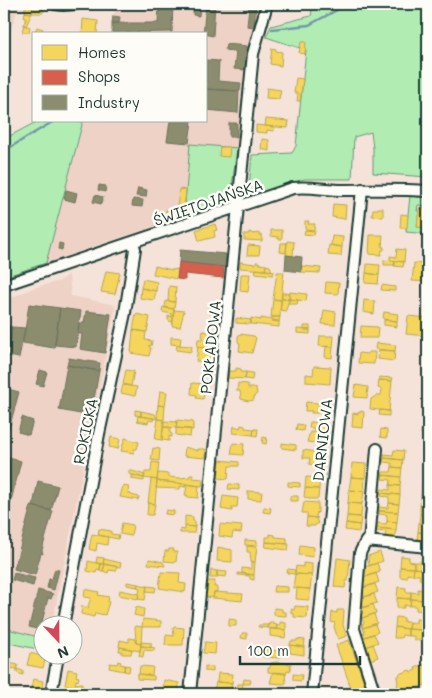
<svg xmlns="http://www.w3.org/2000/svg" width="432" height="698" viewBox="0 0 432 698" font-family="Mali,sans-serif">
<style>
.built{fill:#efd2c6}
.green{fill:#b1edb3;stroke:#689574}
.homes{fill:#f6d55c;stroke:#b6a750}
.shops{fill:#d6604d;stroke:#9f5646}
.industry{fill:#8c8c6e;stroke:#6b745d}
.lines{fill:none;stroke-linecap:round;stroke-linejoin:round}
.stream{stroke:#7398a8;stroke-width:2.5}
.minor-casing{stroke:#1f3d34;stroke-width:14}
.minor{stroke:#fdfcf7;stroke-width:10}
.labels{text-anchor:middle;dominant-baseline:central;stroke-width:5;stroke-linejoin:round;paint-order:stroke}
.street-label{font-size:15px;fill:#1f3d34;stroke:#fdfcf7}
</style>
<rect width="100%" height="100%" fill="#f5e3da"/>
<filter id="ink" filterUnits="userSpaceOnUse"><feTurbulence type="fractalNoise" baseFrequency=".02" numOctaves="2"/><feDisplacementMap in="SourceGraphic" scale="10" xChannelSelector="R" yChannelSelector="G"/><feConvolveMatrix kernelMatrix="1 2 1 2 8 2 1 2 1" color-interpolation-filters="sRGB"/></filter>
<g filter="url(#ink)">
<!-- built -->
<path class="built" d="M 20,4 L 4,48 L 4,8 Z
M 115,4 L 260,4 L 250,41 L 237,148 L 190,144 L 184,216 L 46,263 L 83,121 L 206,121 L 206,34 L 112,34 Z
M 69,274 L 71,296 L 116,305 L 52,625 L 42,626 L 42,638 L 4,628 L 4,301 L 33,288 L 60,281 Z"/>
<!-- green -->
<path class="green" d="M 313,4 L 428,4 L 428,177 L 373,173 L 373,148 L 371,132 L 354,137 L 352,179 L 304,179 L 248,198 L 252,155 L 292,153 L 296,146 L 306,50 L 266,37 L 271,26 L 311,16 Z
M 38,121 L 83,121 L 46,263 L 4,277 L 4,139 Z
M 190,144 L 237,148 L 230,202 L 184,216 Z
M 410,196 L 428,198 L 428,206 L 418,205 L 417,211 L 419,211 L 417,227 L 428,228 L 428,234 L 406,232 Z
M 4,628 L 42,638 L 42,650 L 4,642 Z"/>
<!-- homes -->
<path class="homes" d="M 25,4 L 33,4 L 32,13 L 25,12 Z
M 33,4 L 43,4 L 43,13 L 32,13 Z
M 25,12 L 32,13 L 26,26 L 24,25 L 26,18 L 24,17 Z
M 83,19 L 98,21 L 97,34 L 82,34 Z
M 24,25 L 30,27 L 29,32 L 22,32 Z
M 37,27 L 43,29 L 41,34 L 34,34 Z
M 301,42 L 306,42 L 305,54 L 299,53 Z
M 272,48 L 276,49 L 276,51 L 282,52 L 281,66 L 270,64 Z
M 296,78 L 303,79 L 300,101 L 297,101 L 298,93 L 294,93 Z
M 267,88 L 281,90 L 279,99 L 266,98 Z
M 266,119 L 289,121 L 288,128 L 265,126 Z
M 256,125 L 274,127 L 274,131 L 267,130 L 267,133 L 256,132 Z
M 262,139 L 269,140 L 269,151 L 261,149 Z
M 220,147 L 230,147 L 229,157 L 219,156 Z
M 179,189 L 186,190 L 183,218 L 165,219 L 166,210 L 177,211 Z
M 333,204 L 346,205 L 345,219 L 332,217 Z
M 378,208 L 383,208 L 383,217 L 372,216 L 373,209 L 378,209 Z
M 419,208 L 428,209 L 428,228 L 417,227 Z
M 401,214 L 408,215 L 407,228 L 400,228 Z
M 305,221 L 309,221 L 308,224 L 315,224 L 314,230 L 305,229 Z
M 215,224 L 217,230 L 214,231 L 215,237 L 199,241 L 196,230 Z
M 271,230 L 282,230 L 282,239 L 278,239 L 278,237 L 271,236 Z
M 305,230 L 315,231 L 314,235 L 304,234 Z
M 249,232 L 252,233 L 252,234 L 260,233 L 260,235 L 262,235 L 262,241 L 244,240 L 244,234 L 249,234 Z
M 370,235 L 383,235 L 382,247 L 384,247 L 384,250 L 382,250 L 381,255 L 369,254 Z
M 332,236 L 343,237 L 342,247 L 331,245 Z
M 287,241 L 294,242 L 293,256 L 286,255 Z
M 281,243 L 287,243 L 286,253 L 280,252 Z
M 248,245 L 260,246 L 259,255 L 247,255 Z
M 329,245 L 342,247 L 341,256 L 328,255 Z
M 397,249 L 405,250 L 404,262 L 390,260 L 390,256 L 396,257 Z
M 384,260 L 395,261 L 395,265 L 384,265 Z
M 395,261 L 404,262 L 403,267 L 394,266 Z
M 240,262 L 256,264 L 256,262 L 259,262 L 260,264 L 266,265 L 265,270 L 240,268 Z
M 414,263 L 428,264 L 428,282 L 412,281 Z
M 367,264 L 380,265 L 379,275 L 366,273 Z
M 266,265 L 270,266 L 272,271 L 265,270 Z
M 155,266 L 172,270 L 178,269 L 177,279 L 153,274 Z
M 302,266 L 321,268 L 320,273 L 301,272 Z
M 256,269 L 274,271 L 273,275 L 255,273 Z
M 106,271 L 120,273 L 115,294 L 101,292 Z
M 277,272 L 284,272 L 281,300 L 273,299 Z
M 366,273 L 379,275 L 378,284 L 365,283 Z
M 241,274 L 250,274 L 248,292 L 240,291 Z
M 143,279 L 157,282 L 156,291 L 141,288 Z
M 326,282 L 339,283 L 338,294 L 325,293 Z
M 382,285 L 395,287 L 395,291 L 381,290 Z
M 169,286 L 176,287 L 175,302 L 168,301 Z
M 141,288 L 156,291 L 154,300 L 140,298 Z
M 290,292 L 307,294 L 306,301 L 289,299 Z
M 282,293 L 290,293 L 289,299 L 282,299 Z
M 273,299 L 281,300 L 280,317 L 271,317 Z
M 282,299 L 289,299 L 286,311 L 280,310 Z
M 289,299 L 298,300 L 297,304 L 289,304 Z
M 364,300 L 375,301 L 374,314 L 363,312 Z
M 166,301 L 175,302 L 174,309 L 165,308 Z
M 163,307 L 174,309 L 173,322 L 169,321 L 168,319 L 168,316 L 172,317 L 172,314 L 162,312 Z
M 208,307 L 214,308 L 213,314 L 208,313 Z
M 174,310 L 184,311 L 180,327 L 172,326 Z
M 324,310 L 336,312 L 335,325 L 322,324 Z
M 384,312 L 398,314 L 397,321 L 383,319 Z
M 136,314 L 150,317 L 147,332 L 133,330 Z
M 408,316 L 428,318 L 428,336 L 406,334 Z
M 272,317 L 280,317 L 279,322 L 272,321 Z
M 236,318 L 251,320 L 251,324 L 236,323 Z
M 251,318 L 261,320 L 261,318 L 279,321 L 279,327 L 251,324 Z
M 384,320 L 397,321 L 397,327 L 384,325 Z
M 304,326 L 310,326 L 310,330 L 304,330 Z
M 361,326 L 378,327 L 377,338 L 360,338 Z
M 297,329 L 310,330 L 310,334 L 297,333 Z
M 133,330 L 146,332 L 145,340 L 152,341 L 151,346 L 149,345 L 149,347 L 151,348 L 149,356 L 131,353 Z
M 203,331 L 214,333 L 213,349 L 197,347 L 198,339 L 202,339 Z
M 240,334 L 254,336 L 256,338 L 252,353 L 239,351 L 240,343 L 238,342 L 238,336 Z
M 320,336 L 334,336 L 333,347 L 319,346 Z
M 171,337 L 181,338 L 180,345 L 171,344 Z
M 376,343 L 396,345 L 395,351 L 375,349 Z
M 177,345 L 192,346 L 191,352 L 176,350 Z
M 326,346 L 333,347 L 332,358 L 325,357 Z
M 198,347 L 213,349 L 211,363 L 196,361 Z
M 379,350 L 395,351 L 394,361 L 378,359 Z
M 368,352 L 375,352 L 374,364 L 358,363 L 359,353 L 368,354 Z
M 428,362 L 428,394 L 425,394 Z
M 314,366 L 331,367 L 330,384 L 306,382 L 306,374 L 313,375 Z
M 236,368 L 241,369 L 241,372 L 246,372 L 245,379 L 228,378 L 229,371 L 236,371 Z
M 126,370 L 134,371 L 131,386 L 123,384 Z
M 246,372 L 253,373 L 252,380 L 245,379 Z
M 379,377 L 393,378 L 392,381 L 379,380 Z
M 379,380 L 392,381 L 389,411 L 370,409 L 371,399 L 377,395 L 381,395 L 382,389 L 378,388 Z
M 192,383 L 206,384 L 203,399 L 196,398 L 197,395 L 191,394 Z
M 238,383 L 248,384 L 248,388 L 256,388 L 257,394 L 254,396 L 254,400 L 248,401 L 241,399 L 240,391 L 237,391 Z
M 123,385 L 137,387 L 135,396 L 121,393 Z
M 356,385 L 368,387 L 367,398 L 354,397 Z
M 160,391 L 167,392 L 165,406 L 158,405 Z
M 306,402 L 327,404 L 327,413 L 311,413 L 312,411 L 305,411 Z
M 424,403 L 428,403 L 428,435 L 421,434 Z
M 158,405 L 165,406 L 164,420 L 157,419 Z
M 135,410 L 141,411 L 141,416 L 135,415 Z
M 380,410 L 389,411 L 389,416 L 379,415 Z
M 141,411 L 155,414 L 157,419 L 141,416 Z
M 361,411 L 364,412 L 363,428 L 352,427 L 353,413 L 358,414 L 358,412 L 361,412 Z
M 138,416 L 154,418 L 153,421 L 149,420 L 148,423 L 137,421 Z
M 158,419 L 164,420 L 162,440 L 155,439 Z
M 177,420 L 193,422 L 193,430 L 176,428 Z
M 164,421 L 177,422 L 176,428 L 163,427 Z
M 310,422 L 326,423 L 325,433 L 314,432 L 314,428 L 309,428 Z
M 297,424 L 304,425 L 303,431 L 296,430 Z
M 241,425 L 245,426 L 245,428 L 254,429 L 253,435 L 233,433 L 234,426 L 240,428 Z
M 163,427 L 170,427 L 170,433 L 172,434 L 172,437 L 169,436 L 169,441 L 162,440 Z
M 176,428 L 191,429 L 190,437 L 176,435 Z
M 254,429 L 258,429 L 257,436 L 253,435 Z
M 381,429 L 387,430 L 387,438 L 380,437 Z
M 310,432 L 325,433 L 324,444 L 307,442 Z
M 111,437 L 120,439 L 118,449 L 109,447 Z
M 263,437 L 267,438 L 266,444 L 262,443 Z
M 125,438 L 139,442 L 137,449 L 134,449 L 134,453 L 121,451 Z
M 233,443 L 244,444 L 243,455 L 231,454 Z
M 282,443 L 296,445 L 296,450 L 282,448 Z
M 185,447 L 198,451 L 198,449 L 206,449 L 205,458 L 184,456 Z
M 153,448 L 160,449 L 159,461 L 151,460 Z
M 303,450 L 323,453 L 321,466 L 309,464 L 310,458 L 303,458 Z
M 394,450 L 404,451 L 403,460 L 384,458 L 384,454 L 393,455 Z
M 426,450 L 428,451 L 428,460 L 425,459 Z
M 384,458 L 403,460 L 402,468 L 392,467 L 392,463 L 383,462 Z
M 425,459 L 428,460 L 428,469 L 424,468 Z
M 220,460 L 239,462 L 239,466 L 229,466 L 228,479 L 218,478 Z
M 152,462 L 159,463 L 157,480 L 144,478 L 145,472 L 151,472 Z
M 352,463 L 366,464 L 365,478 L 351,477 Z
M 392,467 L 402,468 L 401,477 L 382,475 L 383,472 L 391,472 Z
M 424,468 L 428,469 L 428,478 L 423,478 Z
M 129,470 L 145,475 L 144,478 L 129,474 Z
M 158,473 L 169,474 L 169,477 L 180,478 L 189,477 L 190,475 L 193,475 L 193,478 L 203,479 L 202,486 L 157,481 Z
M 132,475 L 144,478 L 144,481 L 132,479 Z
M 382,475 L 401,477 L 400,486 L 390,485 L 391,480 L 382,479 Z
M 306,477 L 320,478 L 319,489 L 305,488 Z
M 351,477 L 365,478 L 364,491 L 349,490 Z
M 423,478 L 428,478 L 428,487 L 422,487 Z
M 151,479 L 157,480 L 155,504 L 148,503 Z
M 157,481 L 186,484 L 185,487 L 180,486 L 180,489 L 156,488 Z
M 288,482 L 300,483 L 300,487 L 288,486 Z
M 186,484 L 199,486 L 198,498 L 187,497 L 187,495 L 185,495 L 187,487 L 185,487 Z
M 229,484 L 239,485 L 239,490 L 228,489 Z
M 390,485 L 400,486 L 400,495 L 380,493 L 381,489 L 390,490 Z
M 123,486 L 129,487 L 128,493 L 131,494 L 131,495 L 139,497 L 138,500 L 120,497 Z
M 422,487 L 428,487 L 428,496 L 421,496 Z
M 305,488 L 319,489 L 318,499 L 308,499 L 308,498 L 304,497 Z
M 349,490 L 364,491 L 362,504 L 348,503 Z
M 248,491 L 262,492 L 261,500 L 248,499 Z
M 380,493 L 400,495 L 399,504 L 389,503 L 389,497 L 380,496 Z
M 223,496 L 238,498 L 237,507 L 232,507 L 232,511 L 221,509 Z
M 290,496 L 298,496 L 298,501 L 290,501 Z
M 421,496 L 428,496 L 428,505 L 420,505 Z
M 304,502 L 318,503 L 318,513 L 317,512 L 316,517 L 318,518 L 307,517 L 307,513 L 302,513 Z
M 148,503 L 155,504 L 153,515 L 147,515 Z
M 348,503 L 362,504 L 361,517 L 347,516 Z
M 389,503 L 399,504 L 398,512 L 379,511 L 379,507 L 388,508 Z
M 420,505 L 428,505 L 428,515 L 420,514 Z
M 264,507 L 271,508 L 270,513 L 263,512 Z
M 166,510 L 174,511 L 174,515 L 165,514 Z
M 379,511 L 398,512 L 397,522 L 387,521 L 387,515 L 379,514 Z
M 420,514 L 428,515 L 428,524 L 419,523 Z
M 185,516 L 193,517 L 193,521 L 195,521 L 195,527 L 185,526 Z
M 347,516 L 361,517 L 360,525 L 346,523 Z
M 307,517 L 316,518 L 318,524 L 316,524 L 315,526 L 306,526 Z
M 387,521 L 397,522 L 396,530 L 377,528 L 377,523 L 386,524 Z
M 122,523 L 133,525 L 131,536 L 120,534 Z
M 346,523 L 360,525 L 359,532 L 345,530 Z
M 419,523 L 428,524 L 428,533 L 418,532 Z
M 220,524 L 242,526 L 241,533 L 233,532 L 232,538 L 219,536 Z
M 185,526 L 195,527 L 194,533 L 180,533 L 180,529 L 185,530 Z
M 377,528 L 396,530 L 395,538 L 385,537 L 386,532 L 376,531 Z
M 99,529 L 111,531 L 111,534 L 119,535 L 118,539 L 98,535 Z
M 418,532 L 428,533 L 428,542 L 417,541 Z
M 92,534 L 108,537 L 107,545 L 97,543 L 96,551 L 89,549 Z
M 270,534 L 275,535 L 275,537 L 287,538 L 287,544 L 266,542 L 266,537 L 270,537 Z
M 245,540 L 257,541 L 257,546 L 245,545 Z
M 266,542 L 289,544 L 288,550 L 265,547 Z
M 300,545 L 314,547 L 313,557 L 299,555 Z
M 247,546 L 257,547 L 255,562 L 251,562 L 250,552 L 247,552 Z
M 218,547 L 232,550 L 232,562 L 217,561 Z
M 169,549 L 174,549 L 173,552 L 177,552 L 176,562 L 164,561 L 165,551 L 169,551 Z
M 380,552 L 383,561 L 369,566 L 368,556 Z
M 401,556 L 409,557 L 409,561 L 414,562 L 414,568 L 400,567 Z
M 97,557 L 104,558 L 103,564 L 96,563 Z
M 337,558 L 350,560 L 348,581 L 346,581 L 345,588 L 334,587 Z
M 422,558 L 428,559 L 428,570 L 414,568 L 414,562 L 421,562 Z
M 104,559 L 121,563 L 120,567 L 103,564 Z
M 149,559 L 163,562 L 165,566 L 148,564 Z
M 88,561 L 101,564 L 100,570 L 97,569 L 96,573 L 87,571 Z
M 251,562 L 255,562 L 254,575 L 242,573 L 242,568 L 251,569 Z
M 303,563 L 312,564 L 312,575 L 295,574 L 296,566 L 303,567 Z
M 377,563 L 380,572 L 366,577 L 364,573 L 366,572 L 365,567 Z
M 101,564 L 105,564 L 103,571 L 99,571 Z
M 105,564 L 117,567 L 116,571 L 109,570 L 108,573 L 103,571 Z
M 400,567 L 414,568 L 413,575 L 407,574 L 407,578 L 400,577 Z
M 414,568 L 428,570 L 427,580 L 419,579 L 420,575 L 413,575 Z
M 288,569 L 295,570 L 295,574 L 287,573 Z
M 211,570 L 217,571 L 217,578 L 210,578 Z
M 217,571 L 227,572 L 226,577 L 217,576 Z
M 161,572 L 180,573 L 179,583 L 186,584 L 185,592 L 159,588 Z
M 238,573 L 254,575 L 254,580 L 250,579 L 250,576 L 238,575 Z
M 376,573 L 379,582 L 365,587 L 363,583 L 365,582 L 364,577 Z
M 295,574 L 312,575 L 310,589 L 293,588 Z
M 208,581 L 215,581 L 214,587 L 217,587 L 217,592 L 214,592 L 213,598 L 206,597 Z
M 127,582 L 138,584 L 137,587 L 127,585 Z
M 138,584 L 147,586 L 145,600 L 138,599 L 140,588 L 137,587 Z
M 375,584 L 378,592 L 364,597 L 363,588 Z
M 147,586 L 156,587 L 155,592 L 146,591 Z
M 274,586 L 288,587 L 288,592 L 273,592 Z
M 398,587 L 406,588 L 406,592 L 411,592 L 411,599 L 397,598 Z
M 297,588 L 310,589 L 309,600 L 296,599 Z
M 85,589 L 99,592 L 98,595 L 109,597 L 108,602 L 109,602 L 105,615 L 95,613 L 94,617 L 81,614 L 82,606 L 89,608 L 88,606 L 91,598 L 84,597 Z
M 418,589 L 425,590 L 425,600 L 411,599 L 411,592 L 418,593 Z
M 120,590 L 139,594 L 138,599 L 119,595 Z
M 214,592 L 243,594 L 242,601 L 213,598 Z
M 374,594 L 377,603 L 363,608 L 362,598 Z
M 397,598 L 411,599 L 410,606 L 404,605 L 404,608 L 397,608 Z
M 411,599 L 425,600 L 424,611 L 416,610 L 416,606 L 410,606 Z
M 373,604 L 376,613 L 362,618 L 361,614 L 363,613 L 361,608 Z
M 295,606 L 308,607 L 307,618 L 294,617 L 294,614 L 291,613 L 291,609 L 294,610 Z
M 136,607 L 144,609 L 143,617 L 134,615 Z
M 274,608 L 282,609 L 282,612 L 286,612 L 286,616 L 274,615 Z
M 337,610 L 344,610 L 343,625 L 347,636 L 338,639 L 334,627 L 335,623 L 331,622 L 332,612 L 337,613 Z
M 374,614 L 377,623 L 363,628 L 362,624 L 364,623 L 362,618 Z
M 396,617 L 404,618 L 404,622 L 409,622 L 408,629 L 395,627 Z
M 143,619 L 161,621 L 161,627 L 142,627 Z
M 229,619 L 236,620 L 236,626 L 229,626 Z
M 416,619 L 423,620 L 422,630 L 408,629 L 409,622 L 416,623 Z
M 270,622 L 273,622 L 273,624 L 277,625 L 276,629 L 268,628 L 268,624 L 270,624 Z
M 280,622 L 286,623 L 286,630 L 276,629 L 277,625 L 280,625 Z
M 375,624 L 378,632 L 364,637 L 363,634 L 365,633 L 363,628 Z
M 259,625 L 268,625 L 268,628 L 258,627 Z
M 135,626 L 142,627 L 141,644 L 136,643 Z
M 175,627 L 184,628 L 183,645 L 165,645 L 166,635 L 174,636 L 173,628 Z
M 395,627 L 408,629 L 408,636 L 402,635 L 401,638 L 394,638 Z
M 270,629 L 286,630 L 285,638 L 270,636 Z
M 408,629 L 422,630 L 421,640 L 414,640 L 414,636 L 408,636 Z
M 242,633 L 247,633 L 247,639 L 241,638 Z
M 374,634 L 378,642 L 366,647 L 363,638 Z
M 129,638 L 136,639 L 136,643 L 141,644 L 140,651 L 119,647 L 120,640 L 129,642 Z
M 297,639 L 305,640 L 304,647 L 290,645 L 291,641 L 297,641 Z
M 349,640 L 367,690 L 355,694 L 353,694 L 336,645 Z
M 141,642 L 152,643 L 151,647 L 141,646 Z
M 205,642 L 216,643 L 215,654 L 203,653 Z
M 373,644 L 378,657 L 370,660 L 366,647 Z
M 290,645 L 304,647 L 304,655 L 290,653 Z
M 141,646 L 155,648 L 154,651 L 144,650 L 143,657 L 139,656 Z
M 264,646 L 267,646 L 267,650 L 280,651 L 280,658 L 263,657 Z
M 120,647 L 132,649 L 131,654 L 122,654 L 122,651 L 119,651 Z
M 30,653 L 46,657 L 43,668 L 27,665 Z
M 118,661 L 121,662 L 120,664 L 125,665 L 124,671 L 109,668 L 110,663 L 117,664 Z
M 276,662 L 291,664 L 290,671 L 287,670 L 286,674 L 268,672 L 268,668 L 270,668 L 271,663 Z
M 9,663 L 18,665 L 17,669 L 8,668 Z
M 428,663 L 428,684 L 401,693 L 397,685 L 398,683 L 397,677 L 400,675 L 399,674 L 410,670 L 411,672 L 416,670 L 415,668 Z
M 125,665 L 130,666 L 129,672 L 124,671 Z
M 140,666 L 153,667 L 152,675 L 139,674 Z
M 205,666 L 213,667 L 213,672 L 205,671 Z
M 17,669 L 23,671 L 23,675 L 17,673 Z
M 68,669 L 77,671 L 76,676 L 79,677 L 78,681 L 76,680 L 75,684 L 82,683 L 82,688 L 65,685 Z
M 273,672 L 285,673 L 286,683 L 284,684 L 270,683 Z
M 218,673 L 233,674 L 232,683 L 217,682 Z
M 137,674 L 154,676 L 154,680 L 137,679 Z
M 293,674 L 302,675 L 301,681 L 293,680 Z
M 33,679 L 43,681 L 41,694 L 30,694 Z
M 244,679 L 251,680 L 250,684 L 243,684 Z
M 164,680 L 179,683 L 178,692 L 163,690 Z
M 216,682 L 232,683 L 230,693 L 214,690 Z
M 238,684 L 243,684 L 242,694 L 236,694 Z
M 81,687 L 92,690 L 91,694 L 80,692 Z
M 367,690 L 368,694 L 355,694 L 363,692 Z
M 166,691 L 178,692 L 178,694 L 166,694 Z"/>
<!-- shops -->
<path class="shops" d="M 179,262 L 224,266 L 223,278 L 185,274 L 185,280 L 177,279 Z"/>
<!-- industry -->
<path class="industry" d="M 159,4 L 173,4 L 172,32 L 112,33 L 112,23 L 158,23 Z
M 193,4 L 200,4 L 199,16 L 193,15 Z
M 206,4 L 215,4 L 213,36 L 203,34 Z
M 249,6 L 256,6 L 254,27 L 247,26 Z
M 113,16 L 120,17 L 119,23 L 112,23 Z
M 226,44 L 247,46 L 245,70 L 234,69 L 236,52 L 225,50 Z
M 206,60 L 219,61 L 218,81 L 241,83 L 240,91 L 206,89 Z
M 206,89 L 239,91 L 238,113 L 206,110 Z
M 170,121 L 192,121 L 189,143 L 167,141 Z
M 229,123 L 237,123 L 237,137 L 229,137 Z
M 99,185 L 106,186 L 105,192 L 98,190 Z
M 138,188 L 147,190 L 146,197 L 136,196 Z
M 66,190 L 77,193 L 75,202 L 64,199 Z
M 95,195 L 103,197 L 101,204 L 93,202 Z
M 133,199 L 143,200 L 142,207 L 132,206 Z
M 59,243 L 63,244 L 62,250 L 58,249 Z
M 180,250 L 226,254 L 225,267 L 179,262 Z
M 286,255 L 302,257 L 301,272 L 285,270 Z
M 29,304 L 60,308 L 54,348 L 23,343 Z
M 60,308 L 81,311 L 76,347 L 55,345 Z
M 86,311 L 111,314 L 105,353 L 80,349 L 82,334 L 78,334 L 79,323 L 84,323 Z
M 4,325 L 12,327 L 9,356 L 4,356 Z
M 12,327 L 25,328 L 19,358 L 9,356 Z
M 69,358 L 100,363 L 99,371 L 67,365 Z
M 67,365 L 99,371 L 91,416 L 59,410 Z
M 40,370 L 47,372 L 43,386 L 36,384 Z
M 4,388 L 7,389 L 4,402 Z
M 8,389 L 19,392 L 9,429 L 4,427 L 4,404 Z
M 22,417 L 33,421 L 29,435 L 18,432 Z
M 4,457 L 21,461 L 8,513 L 4,512 Z
M 38,481 L 58,486 L 51,511 L 33,506 Z
M 31,506 L 53,511 L 42,550 L 43,554 L 41,553 L 35,575 L 14,569 Z
M 55,569 L 59,570 L 54,590 L 47,588 L 49,579 L 52,579 Z
M 14,573 L 35,578 L 33,586 L 12,580 Z
M 38,590 L 53,594 L 51,599 L 48,598 L 40,630 L 29,627 Z"/>
<g class="lines">
<!-- stream -->
<path class="stream" d="M 272,29 L 309,25 L 348,4
M 4,151 L 54,121"/>
<defs>
<path id="minor" d="M 55,4 L 63,5 L 75,4
M 4,285 L 293,188 C 310,186 326,190 343,190 C 372,190 400,189 428,191
M 369,542 L 377,449
M 63,626 L 99,434 L 125,313 L 135,249 L 133,243
M 51,694 L 58,656
M 190,694 L 253,54 L 267,4
M 312,694 L 362,189
M 375,694 L 354,629 L 360,553 L 366,541 L 428,547"/>
</defs>
<!-- minor casing -->
<use href="#minor" class="minor-casing"/>
<!-- minor -->
<use href="#minor" class="minor"/>
</g>
</g>
<g class="labels">
<!-- street labels -->
<g class="street-label">
<text transform="translate(208 202) rotate(-19)">ŚWIĘTOJAŃSKA</text>
<text transform="translate(210 347) rotate(-84)">POKŁADOWA</text>
<text transform="translate(85 431) rotate(-78)">ROKICKA</text>
<text transform="translate(322 440) rotate(-84)">DARNIOWA</text>
</g>
</g>
<!-- margin -->
<rect width="432" height="698" fill="none" stroke="#fdfcf7" stroke-width="20"/>
<rect x="10" y="10" width="412" height="678" fill="none" stroke="#1f3d34" stroke-width="2" filter="url(#ink)"/>
<!-- legend -->
<rect x="32" y="32" width="175" height="90" fill="#fdfcf7" stroke="#a4b0a9"/>
<rect x="42" y="45" width="25" height="15" fill="#f6d55c" stroke="#a4b0a9"/>
<text x="78" y="58" font-size="15" fill="#1f3d34">Homes</text>
<rect x="42" y="70" width="25" height="15" fill="#d6604d" stroke="#a4b0a9"/>
<text x="78" y="82" font-size="15" fill="#1f3d34">Shops</text>
<rect x="42" y="95" width="25" height="15" fill="#8c8c6e" stroke="#a4b0a9"/>
<text x="78" y="108" font-size="15" fill="#1f3d34">Industry</text>
<!-- north arrow -->
<g transform="translate(58 640) rotate(158)"><circle r="24" fill="#fdfcf7" stroke="#a4b0a9"/>
<path d="M0-4L9 19L0 12L-9 19Z" fill="#d1495b"/>
<text y="-8" font-size="14" font-weight="bold" text-anchor="middle" fill="#1f3d34">N</text>
</g>
<!-- scale -->
<path d="M240 656v8h120v-8" fill="none" stroke="#1f3d34" stroke-width="2.5"/>
<text x="247" y="656" font-size="15" fill="#1f3d34" stroke="#fdfcf7" stroke-width="4" paint-order="stroke">100 m</text>
</svg>
